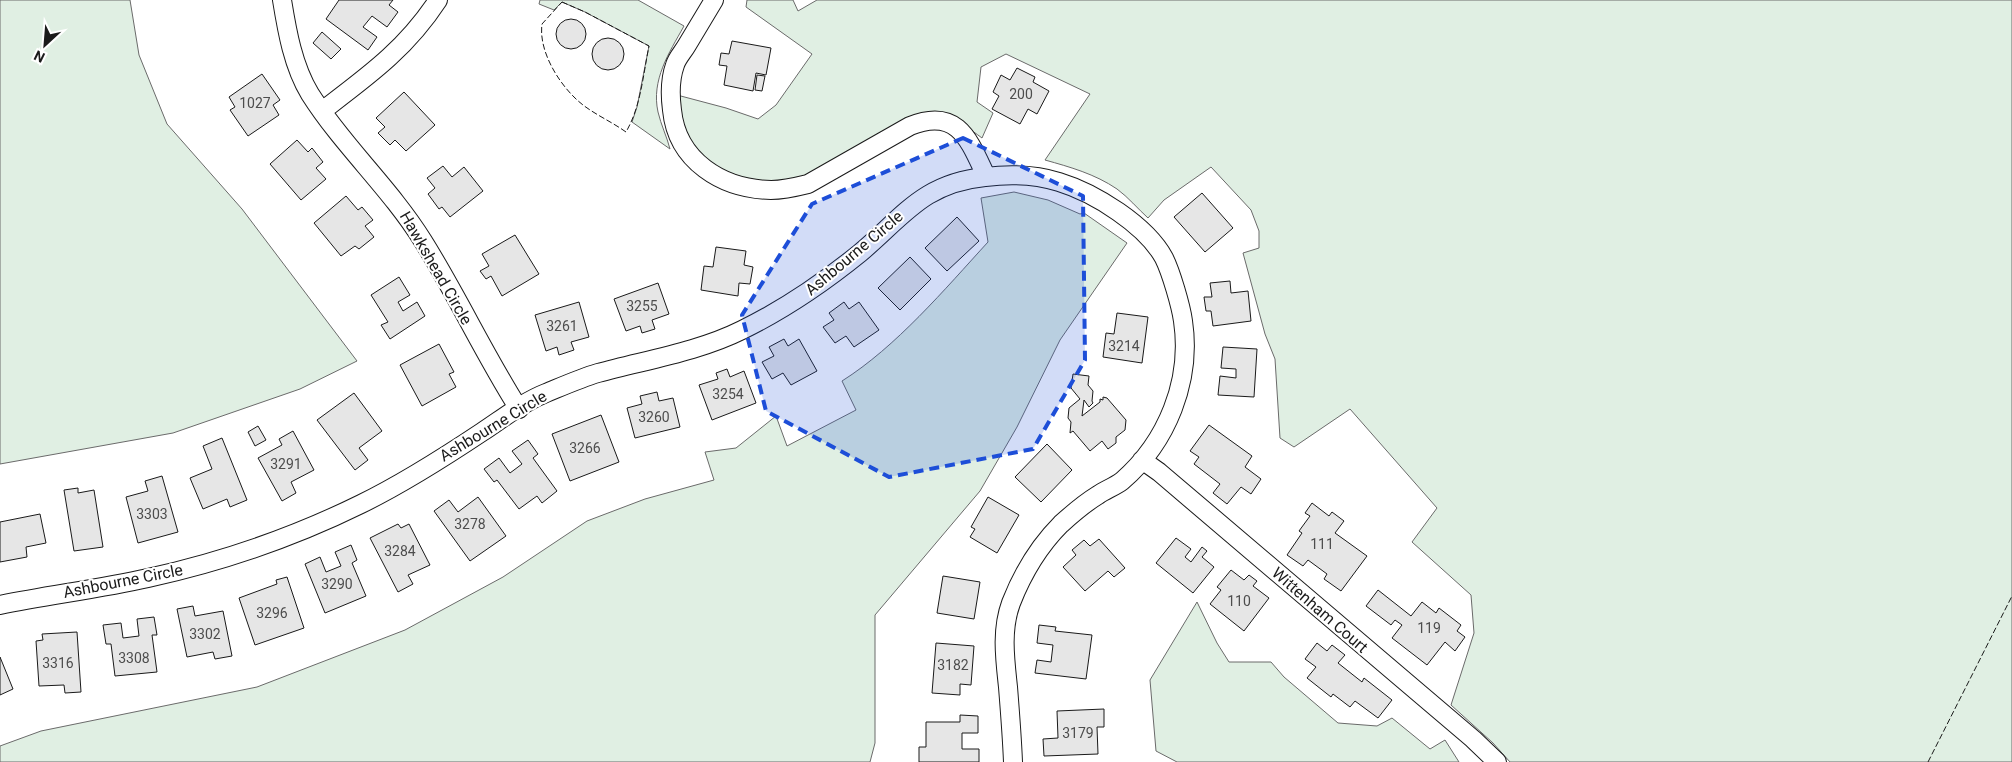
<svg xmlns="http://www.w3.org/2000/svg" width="2012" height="762" viewBox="0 0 2012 762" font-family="Roboto,sans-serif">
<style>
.green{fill:#e0efe3;stroke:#6a6a6a}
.building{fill:#e6e6e6;stroke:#1a1a1a}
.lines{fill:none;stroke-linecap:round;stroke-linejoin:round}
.minor-casing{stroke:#1a1a1a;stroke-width:20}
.minor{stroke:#fff;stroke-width:18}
.fence{stroke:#1a1a1a;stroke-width:1;stroke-dasharray:6 2.5;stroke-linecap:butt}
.marked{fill:#1d4ed8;fill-opacity:0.2;stroke:#1d4ed8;stroke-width:4;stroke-dasharray:10 6;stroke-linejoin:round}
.labels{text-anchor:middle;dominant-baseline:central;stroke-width:4;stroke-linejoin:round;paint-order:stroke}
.number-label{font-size:14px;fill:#4d4d4d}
.street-label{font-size:16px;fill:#1a1a1a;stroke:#fff}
</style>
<rect width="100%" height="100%" fill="#fff"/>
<!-- green -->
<path class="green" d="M 0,0 L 130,0 L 139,55 L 167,124 L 242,209 L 357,361 L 300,389 L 173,433 L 0,464 Z
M 540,0 L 638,0 L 684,26 C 669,53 651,80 658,112 C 661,125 667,137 670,149 L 632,122 L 637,107 L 649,46 L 585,12 L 562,2 L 554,10 L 539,4 Z
M 747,0 L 793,0 L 798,11 L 817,0 L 2012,0 L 2012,762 L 1510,762 L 1493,743 L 1451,705 L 1474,633 L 1471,595 L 1412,542 L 1437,508 L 1350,409 L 1294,447 L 1280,438 L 1275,359 L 1265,334 L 1243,253 L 1259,248 L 1259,231 L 1251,210 L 1211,167 L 1164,200 L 1148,218 C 1138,209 1128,197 1117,189 C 1095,174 1070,167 1045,160 L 1090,94 L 1006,54 L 981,67 L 977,102 L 993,113 L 982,138 C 959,121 941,108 912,116 C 876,136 838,162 801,177 C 762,192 697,170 683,129 C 679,119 679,106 677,95 L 726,108 L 758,119 L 776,105 L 812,54 L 746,7 Z
M 1014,192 L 1048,200 L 1080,214 L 1084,213 L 1127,243 L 1060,340 L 1017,427 L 980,491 L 875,615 L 875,743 L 870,762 L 0,762 L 0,746 L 41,731 L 257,687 L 405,630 L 503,577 L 587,521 L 645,499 L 714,480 L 705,452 L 736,448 L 776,416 L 787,446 L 856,410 L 842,381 C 896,347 945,289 988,242 L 981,198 Z
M 1197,602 L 1217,643 L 1229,662 L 1271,662 L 1284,677 L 1338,723 L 1377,726 L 1392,718 L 1430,749 L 1445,740 L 1459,762 L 1177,762 L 1156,751 L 1150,680 Z"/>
<!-- building -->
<path class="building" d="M 339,0 L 393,0 L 389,5 L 398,12 L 387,27 L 372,16 L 363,27 L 377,37 L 368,50 L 326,19 Z
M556 34a15 15 0 1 1 30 0a15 15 0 1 1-30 0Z
M 322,32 L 341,49 L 331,59 L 313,43 Z
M592 54a16 16 0 1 1 32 0a16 16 0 1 1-32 0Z
M 732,41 L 771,48 L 766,75 L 756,73 L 753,91 L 724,85 L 727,66 L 719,65 L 721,53 L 729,54 Z
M 1017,68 L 1035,77 L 1033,82 L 1049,91 L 1037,114 L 1028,109 L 1020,124 L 992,109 L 999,96 L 993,92 L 1001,75 L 1010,80 Z
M 262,74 L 280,100 L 273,105 L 279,115 L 248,136 L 230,110 L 235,107 L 229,97 Z
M 757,75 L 765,76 L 762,91 L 755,90 Z
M 404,92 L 435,125 L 406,151 L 395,140 L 390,145 L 378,133 L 385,127 L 376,118 Z
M 297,140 L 308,152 L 312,148 L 323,162 L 316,168 L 326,179 L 301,200 L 270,164 Z
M 443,166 L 452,177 L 464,167 L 483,191 L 450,217 L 442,207 L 439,209 L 428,194 L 435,188 L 427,178 Z
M 1202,193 L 1233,228 L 1205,252 L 1174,217 Z
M 346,196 L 358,210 L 362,207 L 373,220 L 365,226 L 374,237 L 359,249 L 355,246 L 341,256 L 314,223 Z
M 957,217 L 979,241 L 947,271 L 925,248 Z
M 515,235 L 539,274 L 502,296 L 491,276 L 486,279 L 480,271 L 489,266 L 482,254 Z
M 716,247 L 746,251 L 744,265 L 753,267 L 750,284 L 739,283 L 738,296 L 701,290 L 704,266 L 713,267 Z
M 910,257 L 931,279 L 900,310 L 878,288 Z
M 399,277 L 410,295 L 398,302 L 403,311 L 417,302 L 425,316 L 390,339 L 381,325 L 388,322 L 371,295 Z
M 1230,281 L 1231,293 L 1248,291 L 1251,321 L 1213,326 L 1211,311 L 1206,311 L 1204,297 L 1212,297 L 1210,283 Z
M 658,283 L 669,314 L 652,320 L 655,329 L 642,333 L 640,326 L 626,331 L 614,299 Z
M 579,302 L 589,337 L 571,342 L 574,350 L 559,355 L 557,347 L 546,351 L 535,315 Z
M 844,302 L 849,309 L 859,302 L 879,330 L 854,347 L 846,336 L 835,343 L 823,327 L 834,320 L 829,313 Z
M 1117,313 L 1148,317 L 1142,363 L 1103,357 L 1106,333 L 1114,334 Z
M 784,339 L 788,346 L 799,339 L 817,371 L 791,385 L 783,373 L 772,379 L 762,362 L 774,356 L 769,347 Z
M 439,344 L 454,372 L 449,374 L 456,387 L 422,406 L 400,365 Z
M 1223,347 L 1257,349 L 1254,397 L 1218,395 L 1220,376 L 1236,378 L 1236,369 L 1221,368 Z
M 727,369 L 730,377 L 744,371 L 756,403 L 712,420 L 699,385 L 718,379 L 716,373 Z
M 1073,374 L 1089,376 L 1088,385 L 1093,391 L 1092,401 L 1093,403 L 1089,407 L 1084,400 L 1082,416 L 1100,402 L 1100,399 L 1103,400 L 1103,397 L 1107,398 L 1126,420 L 1125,430 L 1116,437 L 1116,443 L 1108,449 L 1102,441 L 1090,451 L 1073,431 L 1070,433 L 1071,422 L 1068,418 L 1069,408 L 1080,399 L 1071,388 Z
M 657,392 L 659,401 L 673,398 L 680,427 L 635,438 L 627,408 L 642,404 L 640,396 Z
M 354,393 L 382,431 L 359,448 L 368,460 L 355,470 L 317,420 Z
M 601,415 L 619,462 L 570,481 L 552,434 Z
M 1209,425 L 1252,456 L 1245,467 L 1261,479 L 1251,494 L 1241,487 L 1227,504 L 1213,493 L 1220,484 L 1194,464 L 1199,457 L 1190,451 Z
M 258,426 L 266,440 L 255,446 L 248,432 Z
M 293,431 L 314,470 L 291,482 L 296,493 L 282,501 L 258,458 L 282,445 L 279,439 Z
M 222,438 L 247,500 L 230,507 L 227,499 L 203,509 L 190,478 L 212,469 L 203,446 Z
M 528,440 L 538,454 L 533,458 L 557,491 L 542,503 L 537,496 L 519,509 L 497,480 L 494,482 L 484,469 L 499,458 L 510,473 L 522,464 L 512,451 Z
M 1047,444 L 1072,470 L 1041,502 L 1015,477 Z
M 162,476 L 178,532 L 138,543 L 126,497 L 148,491 L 145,481 Z
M 78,488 L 78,493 L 94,490 L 103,547 L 74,551 L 64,490 Z
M 478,497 L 506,536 L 470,561 L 434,511 L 449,500 L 458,512 Z
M 988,497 L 1019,515 L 997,553 L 970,537 L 975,529 L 971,527 Z
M 1312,503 L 1329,516 L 1332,512 L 1344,521 L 1335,533 L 1367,556 L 1341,591 L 1324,579 L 1327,574 L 1308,560 L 1303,566 L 1287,555 L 1302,533 L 1299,531 L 1310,516 L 1305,513 Z
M 40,514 L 46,543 L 26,547 L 27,557 L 0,562 L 0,522 Z
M 398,524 L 401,528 L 409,524 L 430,565 L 408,575 L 413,584 L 398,592 L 370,538 Z
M 1176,538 L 1191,549 L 1185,557 L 1191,562 L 1202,547 L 1207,551 L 1202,557 L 1214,567 L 1193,593 L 1156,563 Z
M 1099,539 L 1125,568 L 1114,577 L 1108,571 L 1085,591 L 1063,567 L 1076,555 L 1072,550 L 1084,540 L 1090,546 Z
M 351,545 L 357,560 L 352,563 L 366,596 L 325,613 L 305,564 L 320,557 L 326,572 L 341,566 L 335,552 Z
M 1231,570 L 1244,580 L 1249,575 L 1257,581 L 1253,586 L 1269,598 L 1244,631 L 1210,604 L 1221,590 L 1217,587 Z
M 943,576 L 980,582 L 974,619 L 937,613 Z
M 287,577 L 304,628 L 255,645 L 239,598 L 277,584 L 276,580 Z
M 1378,590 L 1411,616 L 1422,602 L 1436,613 L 1439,608 L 1461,625 L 1457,631 L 1465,637 L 1455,651 L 1445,642 L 1427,665 L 1392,638 L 1402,625 L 1395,620 L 1391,625 L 1366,606 Z
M 193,606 L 195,616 L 223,611 L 232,656 L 215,659 L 213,652 L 187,657 L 177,609 Z
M 154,617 L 157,635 L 152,635 L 157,672 L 115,676 L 111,644 L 106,644 L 103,625 L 121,623 L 123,638 L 139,636 L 137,619 Z
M 1039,625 L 1056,627 L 1055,631 L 1092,635 L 1086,679 L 1035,673 L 1037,660 L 1051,662 L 1053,645 L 1037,643 Z
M 77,632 L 81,692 L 65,693 L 64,685 L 39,686 L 36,641 L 43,640 L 42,634 Z
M 936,643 L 974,646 L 971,685 L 960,684 L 960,695 L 932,693 Z
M 1317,643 L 1327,651 L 1332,645 L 1345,655 L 1338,663 L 1362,682 L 1364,678 L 1392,700 L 1378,718 L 1355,701 L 1350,707 L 1333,694 L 1331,697 L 1307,678 L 1316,667 L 1305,659 Z
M 0,657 L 13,689 L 0,695 Z
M 1104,709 L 1104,727 L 1097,727 L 1098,754 L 1044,756 L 1043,739 L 1058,738 L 1057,711 Z
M 960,715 L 978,716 L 978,733 L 962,733 L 962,749 L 979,749 L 979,762 L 919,762 L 919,747 L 926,747 L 926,722 L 960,722 Z"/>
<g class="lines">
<defs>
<path id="minor" d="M 282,0 C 287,31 293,66 310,94 C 343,146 390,188 423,241 C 457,295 484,354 519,409
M 714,0 C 705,15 696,30 687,45 C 683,52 677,58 675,65 C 670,79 670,95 672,110 C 677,161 722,189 771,190 C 783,190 796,187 808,184 L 910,126 C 958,107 969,140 986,176
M 322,111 C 368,76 406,49 438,0
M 1142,460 L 1159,472 L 1473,739 L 1497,762
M 0,605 C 49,595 99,589 148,578 C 221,562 294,537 361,504 C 402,484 443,458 482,432 C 502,419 523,402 546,393 C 563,386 581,378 598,373 C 645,360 698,352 742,330 C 785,309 823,283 860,253 C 903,217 923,183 985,177 C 1009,174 1037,175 1059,182 C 1095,193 1146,225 1164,258 C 1171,272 1181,306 1183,321 C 1192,381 1167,442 1122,481 C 1114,487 1105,490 1098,495 C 1085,503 1072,514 1061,524 C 1039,546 1022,575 1011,603 C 1001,630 1005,659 1008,687 C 1010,712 1012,737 1013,762"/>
</defs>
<!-- minor casing -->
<use href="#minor" class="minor-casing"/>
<!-- minor -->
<use href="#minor" class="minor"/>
<!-- fence -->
<path class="fence" d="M 562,2 L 585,12 L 649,46 C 643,75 641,106 626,132 C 612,122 596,115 583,105 C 561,88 538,52 542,24 Z
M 1928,762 L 2012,596"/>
</g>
<!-- marked area -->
<path class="marked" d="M 963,138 L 1083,196 L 1085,360 L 1033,449 L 889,477 L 766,411 L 742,315 L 812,204 Z"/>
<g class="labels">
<!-- number labels -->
<g class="number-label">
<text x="1021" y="94">200</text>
<text x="255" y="103">1027</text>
<text x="642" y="306">3255</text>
<text x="562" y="326">3261</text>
<text x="1124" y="346">3214</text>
<text x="728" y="394">3254</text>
<text x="654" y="417">3260</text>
<text x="585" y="448">3266</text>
<text x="286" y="464">3291</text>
<text x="152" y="514">3303</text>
<text x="470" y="524">3278</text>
<text x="1322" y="544">111</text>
<text x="400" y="551">3284</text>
<text x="337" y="584">3290</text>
<text x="1239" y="601">110</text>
<text x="272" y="613">3296</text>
<text x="1429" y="628">119</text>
<text x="205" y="634">3302</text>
<text x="134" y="658">3308</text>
<text x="58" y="663">3316</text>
<text x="953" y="665">3182</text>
<text x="1078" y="733">3179</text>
</g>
<!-- street labels -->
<g class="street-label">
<text transform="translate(854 253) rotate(-40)">Ashbourne Circle</text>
<text transform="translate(436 268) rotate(60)">Hawkshead Circle</text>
<text transform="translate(493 426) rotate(-31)">Ashbourne Circle</text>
<text transform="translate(123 581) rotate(-11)">Ashbourne Circle</text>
<text transform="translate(1320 610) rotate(41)">Wittenham Court</text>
</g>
</g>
<!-- north arrow -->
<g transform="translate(45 45) rotate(206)" stroke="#ffffff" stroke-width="4" paint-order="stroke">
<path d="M0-4L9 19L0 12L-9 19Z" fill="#1a1a1a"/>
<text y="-8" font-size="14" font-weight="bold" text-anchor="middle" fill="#1a1a1a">N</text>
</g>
</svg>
